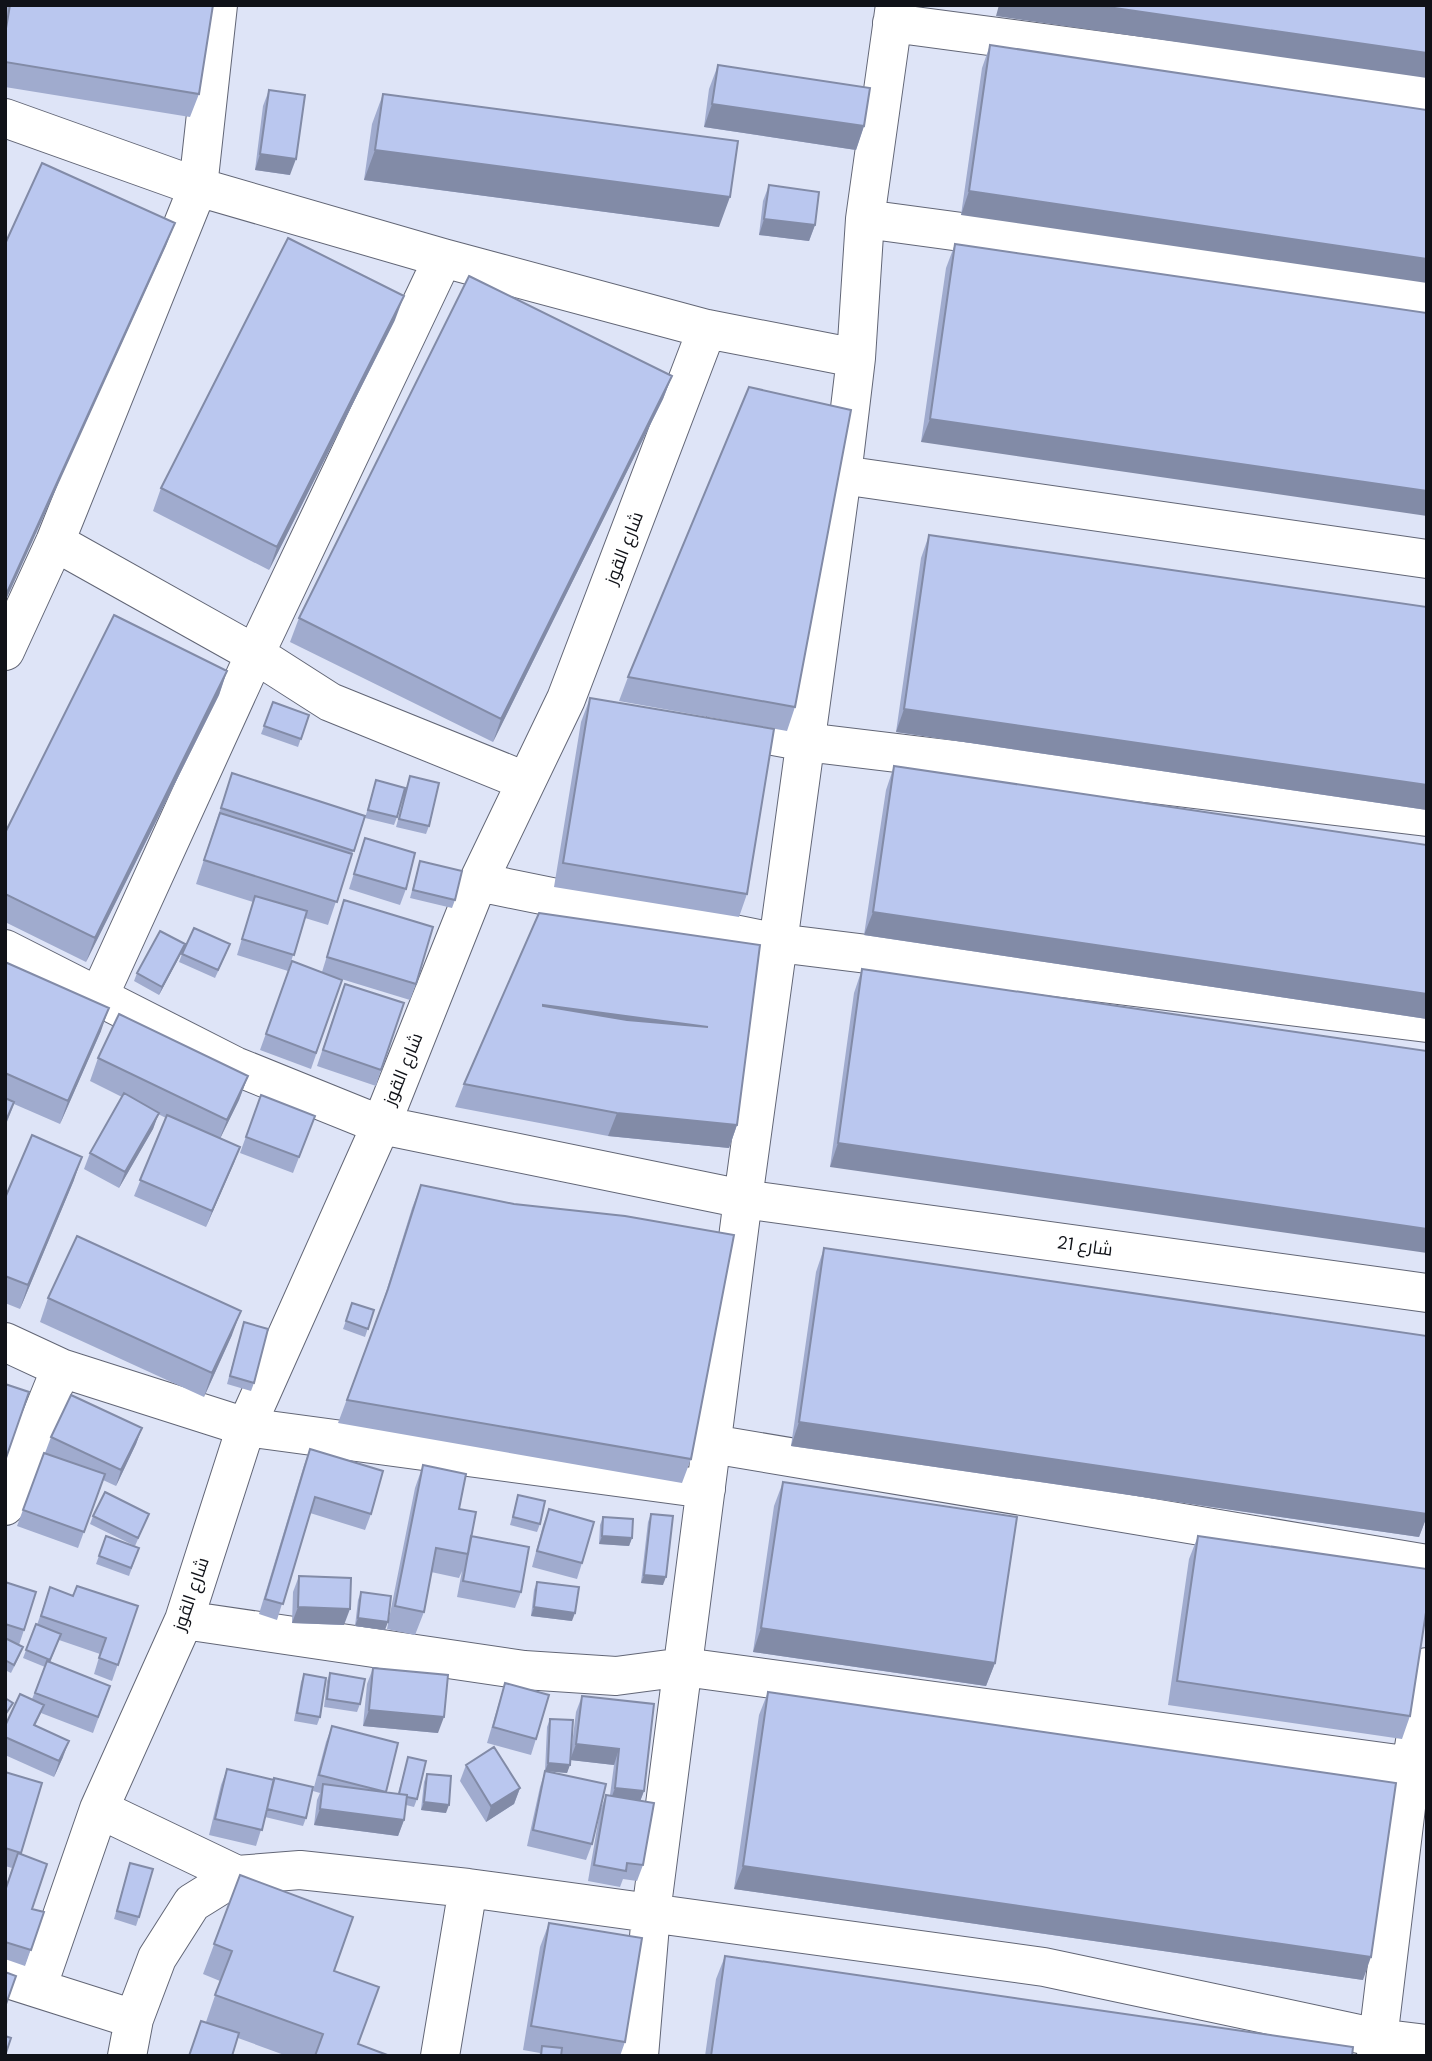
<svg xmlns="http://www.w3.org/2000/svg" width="1432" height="2061" viewBox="0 0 1432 2061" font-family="'DM Sans',Cairo,sans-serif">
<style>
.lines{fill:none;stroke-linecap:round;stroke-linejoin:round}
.minor-casing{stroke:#626676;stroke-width:40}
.minor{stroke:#fff;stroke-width:38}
.wall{fill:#a0abce}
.shaded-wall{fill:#828ba7}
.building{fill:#bac7ef;stroke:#828ba7;stroke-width:2;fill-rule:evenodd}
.labels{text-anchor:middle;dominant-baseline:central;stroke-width:7;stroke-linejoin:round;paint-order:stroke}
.street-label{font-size:18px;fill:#101218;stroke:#fff}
</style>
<rect width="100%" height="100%" fill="#dee4f7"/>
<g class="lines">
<defs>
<path id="minor" d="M 892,23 L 1427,94
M 5,118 L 198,187 L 443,258 L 707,329 L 856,358
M 865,219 L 1427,295
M 842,475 L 1427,559
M 55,542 L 255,654 L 330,702 L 525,781
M 5,651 L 55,542 L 198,187 L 218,5
M 723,727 L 806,742 L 1427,817
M 478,882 L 778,943 L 1427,1023
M 5,949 L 235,1066 L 381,1125 L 743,1199 L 1427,1293
M 98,998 L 255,654 L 443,258
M 5,1342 L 61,1368 L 246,1427 L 706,1489
M 712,1444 L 1427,1564
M 5,1506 L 61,1368
M 184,1620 L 524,1670 L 616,1676 L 684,1667 L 1427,1768
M 99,1809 L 237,1875
M 5,1978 L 134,2019
M 37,1988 L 99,1809 L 184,1620 L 246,1427 L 381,1125 L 478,882 L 566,699 L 707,329
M 127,2056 L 134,2019 L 157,1958 L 192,1903 L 237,1875 L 300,1870 L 468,1888 L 1044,1967 L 1378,2038 L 1427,2044
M 440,2056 L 468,1888
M 639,2056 L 651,1913 L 743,1199 L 842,475 L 856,358 L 865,219 L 895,5
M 1376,2056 L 1411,1766 L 1427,1667"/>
</defs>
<!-- minor casing -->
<use href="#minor" class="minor-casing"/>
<!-- minor -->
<use href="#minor" class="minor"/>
</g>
<!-- wall -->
<path class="wall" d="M 5,5 L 213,5 L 199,94 L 190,117 L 5,87 Z
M 990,45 L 1427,110 L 961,215 L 982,68 Z
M 718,65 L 864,126 L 856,150 L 704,127 L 709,89 Z
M 269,90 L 290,175 L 255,170 L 263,106 Z
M 383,94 L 719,227 L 364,180 L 372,124 Z
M 769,185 L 815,225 L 809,241 L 759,235 L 763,201 Z
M 955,244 L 1427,313 L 921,442 L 946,268 Z
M 395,320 L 269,570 L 153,511 L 161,488 Z
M 672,376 L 663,399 L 493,742 L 290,642 L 299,618 Z
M 929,535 L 1427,607 L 1427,810 L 896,732 L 921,558 Z
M 227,671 L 219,695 L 86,962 L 5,922 L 5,833 Z
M 628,677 L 795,707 L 787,731 L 619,701 Z
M 590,698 L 747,894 L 739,917 L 554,887 L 581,722 Z
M 273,702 L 309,715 L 298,747 L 261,734 Z
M 894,766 L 1427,845 L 1427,1019 L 864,935 L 886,790 Z
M 232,773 L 365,816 L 328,925 L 305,918 L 288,971 L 237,955 L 253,902 L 196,884 Z
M 410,776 L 429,826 L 426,834 L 396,827 Z
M 376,780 L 397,817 L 394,825 L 365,818 Z
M 365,838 L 406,889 L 400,905 L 349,889 Z
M 420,861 L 455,900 L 452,908 L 410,898 Z
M 344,900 L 416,984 L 410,1000 L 338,978 L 342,980 L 311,1069 L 260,1050 L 292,961 L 322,972 Z
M 185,944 L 182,952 L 159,995 L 134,981 L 137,973 Z
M 227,952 L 215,978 L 179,962 L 182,954 Z
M 5,962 L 101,1031 L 60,1124 L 14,1104 L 5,1127 Z
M 862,969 L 1427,1051 L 830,1167 L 854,993 Z
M 339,1000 L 381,1070 L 376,1086 L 317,1066 Z
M 98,1058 L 248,1076 L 239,1100 L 220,1138 L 240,1147 L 206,1227 L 134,1196 L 166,1118 L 158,1114 L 153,1129 L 119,1188 L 84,1169 L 90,1153 L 122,1097 L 90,1081 Z
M 464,1084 L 737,1125 L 729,1148 L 608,1136 L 455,1107 Z
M 261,1095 L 315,1116 L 293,1173 L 240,1153 Z
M 74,1180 L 20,1309 L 5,1303 L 5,1198 Z
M 421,1185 L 691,1459 L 682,1483 L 338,1423 L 381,1308 L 412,1208 Z
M 824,1248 L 1427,1336 L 1427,1516 L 1419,1537 L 791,1446 L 816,1272 Z
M 48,1298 L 232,1335 L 204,1397 L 40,1322 Z
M 352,1303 L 374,1310 L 365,1337 L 343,1329 Z
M 244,1322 L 254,1383 L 251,1391 L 227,1384 Z
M 142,1428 L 136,1444 L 116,1486 L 103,1480 L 78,1548 L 17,1526 L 44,1453 L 45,1453 L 51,1437 Z
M 310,1449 L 371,1514 L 365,1530 L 310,1513 L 277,1620 L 259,1614 L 304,1465 Z
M 423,1465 L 459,1509 L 471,1536 L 521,1592 L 515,1608 L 457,1597 L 462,1571 L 459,1578 L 431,1572 L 424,1612 L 415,1635 L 387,1629 L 415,1488 Z
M 783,1482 L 995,1663 L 986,1686 L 753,1652 L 774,1506 Z
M 518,1495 L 540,1524 L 537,1532 L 510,1525 Z
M 549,1509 L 582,1563 L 577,1579 L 532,1567 L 543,1525 Z
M 149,1514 L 135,1546 L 90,1524 L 93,1516 Z
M 651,1514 L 663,1585 L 641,1583 L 648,1522 Z
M 603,1517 L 632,1538 L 629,1546 L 599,1544 L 600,1525 Z
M 106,1536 L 139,1548 L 129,1576 L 96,1564 Z
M 1198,1536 L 1410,1716 L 1402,1739 L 1168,1705 L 1189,1559 Z
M 299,1576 L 344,1625 L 292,1623 L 293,1592 Z
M 5,1582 L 24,1630 L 19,1645 L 20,1655 L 11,1673 L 5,1670 Z
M 537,1582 L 572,1621 L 531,1616 L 534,1590 Z
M 50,1587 L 73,1596 L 138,1606 L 112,1681 L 94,1674 L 100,1654 L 59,1640 L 50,1662 L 110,1686 L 93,1733 L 41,1713 L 35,1726 L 63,1757 L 54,1777 L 5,1755 L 5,1726 L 32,1699 L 45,1667 L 23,1658 L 36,1624 L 37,1625 Z
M 361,1592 L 385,1630 L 355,1626 L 358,1600 Z
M 373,1668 L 438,1733 L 363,1726 L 367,1684 Z
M 330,1673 L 360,1704 L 357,1712 L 324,1707 L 327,1681 Z
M 304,1674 L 320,1717 L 317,1725 L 294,1721 L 301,1682 Z
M 505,1683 L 536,1739 L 531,1755 L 487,1743 L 500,1699 Z
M 768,1692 L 1363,1980 L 734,1889 L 759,1715 Z
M 582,1696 L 654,1704 L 644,1791 L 640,1801 L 643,1865 L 637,1881 L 623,1879 L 620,1887 L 588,1881 L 600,1811 L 606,1795 L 610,1795 L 614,1765 L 571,1760 L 567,1773 L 547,1771 L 592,1844 L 586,1860 L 527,1846 L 540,1787 L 545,1771 L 547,1727 L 550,1719 L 571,1753 L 576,1712 Z
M 332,1726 L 385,1792 L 398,1794 L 408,1757 L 417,1799 L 414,1807 L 406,1805 L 404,1820 L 398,1836 L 314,1825 L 317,1800 L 320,1793 L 313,1791 L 326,1742 Z
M 466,1765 L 520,1788 L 514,1804 L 486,1822 L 460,1781 Z
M 227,1769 L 306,1818 L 303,1826 L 265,1817 L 256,1846 L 209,1835 L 221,1785 Z
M 5,1772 L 42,1783 L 20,1854 L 32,1909 L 44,1912 L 25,1966 L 5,1959 L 5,1889 L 12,1868 L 5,1866 Z
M 427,1774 L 446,1813 L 421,1810 L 424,1782 Z
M 130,1863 L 139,1917 L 136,1926 L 114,1919 Z
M 240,1875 L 334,1971 L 358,2044 L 390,2056 L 287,2056 L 238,2038 L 206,2022 L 220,1981 L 203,1974 Z
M 549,1923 L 625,2042 L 620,2056 L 539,2056 L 540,2053 L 523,2050 L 540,1947 Z
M 725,1956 L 1352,2056 L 705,2056 L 716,1979 Z"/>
<!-- shaded-wall -->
<path class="shaded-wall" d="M 999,5 L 1094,5 L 1427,53 L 1427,78 L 996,16 Z
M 712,104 L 864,126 L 856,150 L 704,127 Z
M 375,150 L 730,197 L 719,227 L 364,180 Z
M 260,154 L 296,159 L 290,175 L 255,170 Z
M 969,191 L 1427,259 L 1427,283 L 961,215 Z
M 764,219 L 815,225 L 809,241 L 759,235 Z
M 175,223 L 166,246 L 5,602 L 5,597 Z
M 404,296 L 395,320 L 269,570 L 277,547 Z
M 672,376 L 663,399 L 493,742 L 501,719 Z
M 930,419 L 1427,491 L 1427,516 L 921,442 Z
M 227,671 L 219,695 L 86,962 L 95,938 Z
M 904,709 L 1427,785 L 1427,810 L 896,732 Z
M 873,912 L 1427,994 L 1427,1019 L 864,935 Z
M 185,944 L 182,952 L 159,995 L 162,987 Z
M 543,1005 L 708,1027 L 535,1028 Z
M 109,1008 L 101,1031 L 60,1124 L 68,1101 Z
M 248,1076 L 239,1100 L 218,1143 L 227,1120 Z
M 159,1113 L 153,1129 L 119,1188 L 125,1172 Z
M 617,1113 L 737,1125 L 729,1148 L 608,1136 Z
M 838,1143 L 1427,1229 L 1427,1253 L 830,1167 Z
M 240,1147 L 234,1163 L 206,1227 L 212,1211 Z
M 82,1157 L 74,1180 L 20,1309 L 28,1285 Z
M 241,1311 L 232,1335 L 204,1397 L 212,1373 Z
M 799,1422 L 1427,1514 L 1427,1516 L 1419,1537 L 791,1446 Z
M 142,1428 L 136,1444 L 116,1486 L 121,1470 Z
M 602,1536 L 632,1538 L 629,1546 L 599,1544 Z
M 644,1575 L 666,1577 L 663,1585 L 641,1583 Z
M 298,1607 L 350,1609 L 344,1625 L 292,1623 Z
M 534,1607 L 575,1613 L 572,1621 L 531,1616 Z
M 358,1618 L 388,1622 L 385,1630 L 355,1626 Z
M 761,1628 L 995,1663 L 986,1686 L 753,1652 Z
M 369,1710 L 444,1717 L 438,1733 L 363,1726 Z
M 69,1741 L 63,1757 L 54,1777 L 59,1761 Z
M 576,1744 L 619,1749 L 614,1765 L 570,1760 Z
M 548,1763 L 570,1765 L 567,1773 L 545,1771 Z
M 520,1788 L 514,1804 L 486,1822 L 491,1806 Z
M 615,1788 L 644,1791 L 638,1807 L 609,1804 Z
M 424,1802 L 449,1805 L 446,1813 L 421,1810 Z
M 320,1809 L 404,1820 L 398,1836 L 314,1825 Z
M 743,1866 L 1371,1957 L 1363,1980 L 734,1889 Z"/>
<!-- building -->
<path class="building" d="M 10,5 L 213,5 L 199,94 L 5,62 L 5,34 Z
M 1094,5 L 1427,5 L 1427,53 Z
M 990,45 L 1427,110 L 1427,259 L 969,191 Z
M 718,65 L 870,88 L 864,126 L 712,104 Z
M 269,90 L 305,95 L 296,159 L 260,154 Z
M 383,94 L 738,141 L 730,197 L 375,150 Z
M 42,163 L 175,223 L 5,597 L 5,244 Z
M 769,185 L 819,192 L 815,225 L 764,219 Z
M 288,238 L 404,296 L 277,547 L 161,488 Z
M 955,244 L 1427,313 L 1427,491 L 930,419 Z
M 469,276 L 672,376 L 501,719 L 299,618 Z
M 749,387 L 851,410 L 795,707 L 628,677 Z
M 929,535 L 1427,607 L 1427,785 L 904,709 Z
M 114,615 L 227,671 L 95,938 L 5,894 L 5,833 Z
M 590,698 L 774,729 L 747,894 L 563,863 Z
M 273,702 L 309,715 L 301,739 L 264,726 Z
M 894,766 L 1427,845 L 1427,994 L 873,912 Z
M 232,773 L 365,816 L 354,851 L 221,808 Z
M 410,776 L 439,783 L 429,826 L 399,819 Z
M 376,780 L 405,788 L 397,817 L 368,810 Z
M 220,813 L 352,854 L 337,902 L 204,860 Z
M 365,838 L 415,853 L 406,889 L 354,874 Z
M 420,861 L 462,871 L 455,900 L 413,890 Z
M 255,896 L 307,911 L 294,955 L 242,939 Z
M 344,900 L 433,927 L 416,984 L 327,957 Z
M 539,913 L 760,945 L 737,1125 L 617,1113 L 464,1084 ZM 543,1005 L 708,1027 L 627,1020 L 543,1006 Z
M 194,928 L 230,944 L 218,970 L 182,954 Z
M 160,931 L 185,944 L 162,987 L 137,973 Z
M 292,961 L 342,980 L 316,1053 L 266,1034 Z
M 5,962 L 109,1008 L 68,1101 L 5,1073 Z
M 862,969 L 1427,1051 L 1427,1229 L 838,1143 Z
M 345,984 L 404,1003 L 381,1070 L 323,1050 Z
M 119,1014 L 248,1076 L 227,1120 L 98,1058 Z
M 124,1093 L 159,1113 L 125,1172 L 90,1153 Z
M 261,1095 L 315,1116 L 299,1157 L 246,1137 Z
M 5,1098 L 14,1102 L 5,1123 Z
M 167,1115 L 240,1147 L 212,1211 L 140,1180 Z
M 32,1135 L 82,1157 L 28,1285 L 5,1276 L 5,1198 Z
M 421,1185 L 514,1204 L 625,1216 L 734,1235 L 691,1459 L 347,1400 L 388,1289 Z
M 77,1236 L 241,1311 L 212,1373 L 48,1298 Z
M 824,1248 L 1427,1336 L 1427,1514 L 799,1422 Z
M 352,1303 L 374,1310 L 368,1329 L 346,1321 Z
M 244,1322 L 268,1329 L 254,1383 L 230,1376 Z
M 5,1384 L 29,1392 L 5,1461 Z
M 71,1395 L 142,1428 L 121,1470 L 51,1437 Z
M 310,1449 L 383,1471 L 371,1514 L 315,1497 L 283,1604 L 265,1599 Z
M 44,1453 L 105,1474 L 84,1532 L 23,1510 Z
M 423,1465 L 466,1474 L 459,1509 L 476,1512 L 468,1554 L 436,1548 L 424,1612 L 395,1606 Z
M 783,1482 L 1017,1517 L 995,1663 L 761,1628 Z
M 105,1492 L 149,1514 L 138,1538 L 93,1516 Z
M 518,1495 L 545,1501 L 540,1524 L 513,1517 Z
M 549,1509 L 594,1522 L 582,1563 L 537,1551 Z
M 651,1514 L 673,1516 L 666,1577 L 644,1575 Z
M 603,1517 L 633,1519 L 632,1538 L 602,1536 Z
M 106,1536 L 139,1548 L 131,1568 L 99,1556 Z
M 471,1536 L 529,1547 L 521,1592 L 463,1581 Z
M 1198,1536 L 1427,1569 L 1427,1606 L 1410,1716 L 1177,1681 Z
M 299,1576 L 351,1578 L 350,1609 L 298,1607 Z
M 5,1582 L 36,1592 L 24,1630 L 5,1624 Z
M 537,1582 L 579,1587 L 575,1613 L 534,1607 Z
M 77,1586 L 138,1606 L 118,1665 L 99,1658 L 106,1638 L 41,1616 L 50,1587 L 73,1596 Z
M 361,1592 L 391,1596 L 388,1622 L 358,1618 Z
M 36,1624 L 61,1634 L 50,1660 L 26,1650 Z
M 5,1638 L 23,1647 L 14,1665 L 5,1660 Z
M 47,1661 L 110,1686 L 98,1717 L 35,1693 Z
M 373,1668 L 448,1675 L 444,1717 L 369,1710 Z
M 330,1673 L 365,1679 L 360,1704 L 327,1699 Z
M 304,1674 L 326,1678 L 320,1717 L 297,1713 Z
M 505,1683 L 549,1695 L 536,1739 L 493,1727 Z
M 768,1692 L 1396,1783 L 1371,1957 L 743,1866 Z
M 20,1694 L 44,1705 L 34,1725 L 69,1741 L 59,1761 L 5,1737 L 5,1726 Z
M 582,1696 L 654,1704 L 644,1791 L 615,1788 L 619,1749 L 576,1744 Z
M 5,1698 L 13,1703 L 5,1715 Z
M 550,1719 L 573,1720 L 570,1765 L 548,1763 Z
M 332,1726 L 398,1743 L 386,1792 L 319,1775 Z
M 494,1747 L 520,1788 L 491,1806 L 466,1765 Z
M 408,1757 L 426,1761 L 417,1799 L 407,1797 L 407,1795 L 399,1794 Z
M 227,1769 L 274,1780 L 262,1830 L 215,1819 Z
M 545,1771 L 606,1784 L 592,1844 L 533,1830 Z
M 5,1772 L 42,1783 L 21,1853 L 5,1848 Z
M 427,1774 L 451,1776 L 449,1805 L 424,1802 Z
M 274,1778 L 313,1787 L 306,1818 L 267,1809 Z
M 323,1784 L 407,1795 L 404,1820 L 320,1809 Z
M 606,1795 L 654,1803 L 643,1865 L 627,1863 L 626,1871 L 594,1865 Z
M 18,1853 L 47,1864 L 32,1909 L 44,1912 L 31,1950 L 5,1942 L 5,1891 Z
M 130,1863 L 153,1869 L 139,1917 L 117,1911 Z
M 240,1875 L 353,1917 L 334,1971 L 379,1987 L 358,2044 L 390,2056 L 315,2056 L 323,2034 L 215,1995 L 232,1951 L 214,1944 Z
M 549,1923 L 642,1938 L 625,2042 L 531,2026 Z
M 725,1956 L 1353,2047 L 1352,2056 L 711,2056 Z
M 5,1972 L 16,1976 L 5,2007 Z
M 201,2021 L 239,2033 L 232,2056 L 189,2056 Z
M 5,2036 L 11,2038 L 5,2056 Z
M 542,2046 L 562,2048 L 561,2056 L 541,2056 Z"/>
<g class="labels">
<!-- street labels -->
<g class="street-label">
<text transform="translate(624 548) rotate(-69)">شارع القوز</text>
<text transform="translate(403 1069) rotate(-68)">شارع القوز</text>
<text transform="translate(1085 1246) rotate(8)">شارع 21</text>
<text transform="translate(191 1594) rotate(-71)">شارع القوز</text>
</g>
</g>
<!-- border -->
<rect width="1432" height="2061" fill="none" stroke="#101218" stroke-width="14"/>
</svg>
